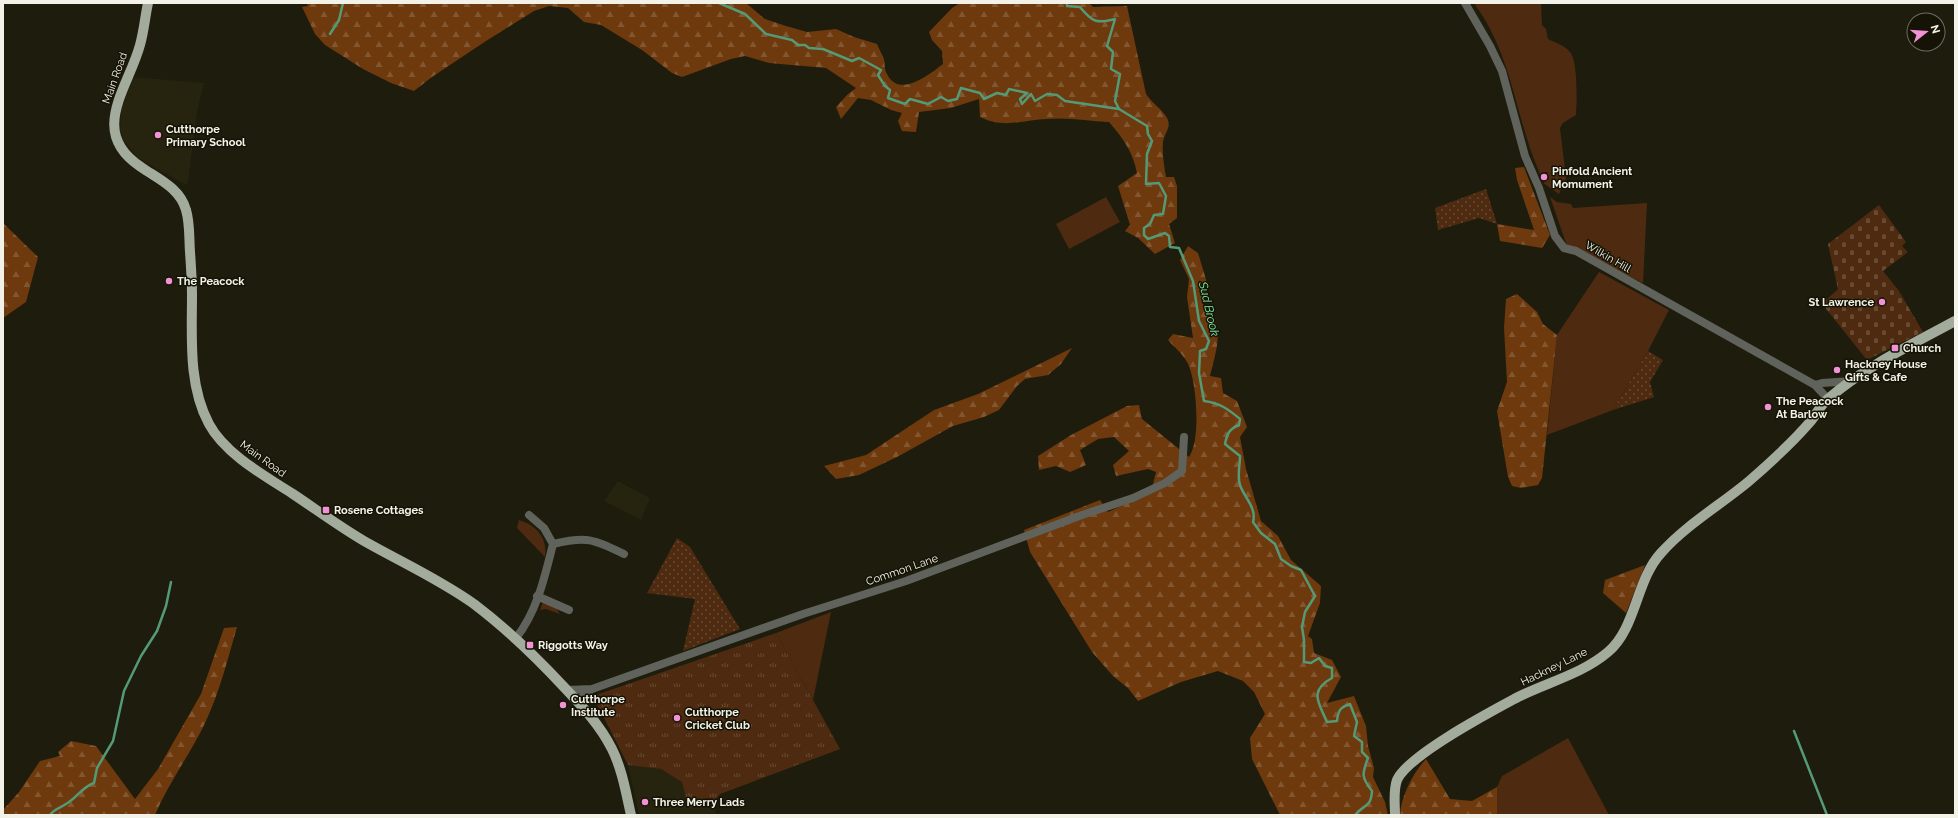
<svg xmlns="http://www.w3.org/2000/svg" width="1958" height="818" viewBox="0 0 1958 818" font-family="Raleway,sans-serif">
<style>
.built{fill:#26240e}
.grass{fill:#4e2b10}
.forest{fill:url(#forest-firs)}
.cemetery{fill:url(#cemetery-stones)}
.park{fill:url(#park-tufts)}
.garden{fill:url(#garden-dots)}
.lines{fill:none;stroke-linecap:round;stroke-linejoin:round}
.stream{stroke:#549a77;stroke-width:2.5}
.minor{stroke:#5f635c;stroke-width:8}
.major{stroke:#a3ab9d;stroke-width:10}
.poi-dot{fill:#f391d5;stroke:#141305;stroke-width:1.5}
.labels{text-anchor:middle;dominant-baseline:central;stroke-width:3;stroke-linejoin:round;paint-order:stroke}
.street-label{font-size:11px;fill:#f3f2e8;stroke:#141305}
.poi-label{font-size:11px;font-weight:bold;fill:#f3f2e8;stroke:#141305;text-anchor:start}
.water-label{font-size:12px;font-style:italic;fill:#7df2af;stroke:#141305}
</style>
<defs>
<pattern id="forest-firs" width="22" height="20" patternUnits="userSpaceOnUse"><rect width="22" height="20" fill="#6d390d"/><path d="M5 1l3.5 6h-7zM16 11l3.5 6h-7z" fill="#825630"/></pattern>
<pattern id="cemetery-stones" width="16" height="16" patternUnits="userSpaceOnUse"><rect width="16" height="16" fill="#4e2b10"/><path d="M2 7V4a2 2 0 0 1 4 0v3zM10 15v-3a2 2 0 0 1 4 0v3z" fill="#684a33"/></pattern>
<pattern id="park-tufts" width="24" height="20" patternUnits="userSpaceOnUse"><rect width="24" height="20" fill="#4e2b10"/><path d="M3 7l-1-3M5 7V3M7 7l1-3M15 17l-1-3M17 17v-4M19 17l1-3" fill="none" stroke="#684a33"/></pattern>
<pattern id="garden-dots" width="8" height="8" patternUnits="userSpaceOnUse"><rect width="8" height="8" fill="#4e2b10"/><path d="M2 2h.1M6 6h.1" fill="none" stroke="#684a33" stroke-width="1.8" stroke-linecap="round"/></pattern>
</defs>
<rect width="100%" height="100%" fill="#1d1c0d"/>
<!-- built -->
<path class="built" d="M 134,77 L 204,83 L 197,112 L 188,183 L 186,185 L 138,158 L 123,140 L 120,129 L 121,109 Z
M 618,481 L 650,498 L 641,520 L 604,501 Z
M 628,765 L 661,769 L 683,782 L 689,808 L 714,802 L 716,815 L 639,815 Z"/>
<!-- grass -->
<path class="grass" d="M 1474,3 L 1541,3 L 1542,25 L 1546,29 L 1548,39 C 1556,43 1564,45 1570,52 C 1578,61 1577,103 1576,115 L 1563,123 L 1560,128 L 1566,178 L 1559,194 L 1543,183 L 1549,179 L 1547,172 L 1540,174 C 1519,127 1514,74 1490,29 C 1486,20 1479,11 1474,3 Z
M 1106,197 L 1120,222 L 1069,249 L 1056,224 Z
M 1550,197 L 1557,202 L 1571,204 L 1573,208 L 1647,203 L 1643,283 L 1567,246 Z
M 1599,272 L 1669,310 L 1648,351 L 1613,410 L 1547,435 L 1557,335 Z
M 519,520 C 536,525 548,538 545,557 L 517,528 Z
M 543,602 L 555,606 L 560,614 L 546,609 L 540,610 Z
M 831,612 L 813,700 L 776,633 Z
M 1568,738 L 1609,815 L 1497,815 L 1497,787 L 1502,776 Z"/>
<!-- forest -->
<path class="forest" d="M 307,3 L 746,3 L 765,19 L 786,26 L 807,32 L 836,29 L 854,37 L 877,44 C 879,49 882,54 884,59 C 885,63 884,70 887,74 C 899,99 930,74 943,64 L 942,51 L 932,40 L 929,32 L 952,8 L 960,3 L 1089,3 L 1093,7 L 1127,6 L 1146,94 C 1152,103 1163,110 1167,118 C 1172,127 1164,134 1163,142 C 1162,154 1164,165 1166,177 L 1174,177 L 1177,186 L 1177,218 L 1169,224 L 1175,243 L 1155,254 L 1138,238 L 1125,231 L 1130,225 L 1118,186 L 1137,173 C 1133,152 1123,138 1109,122 C 1088,121 1068,117 1047,119 C 1022,120 1004,129 980,117 L 979,99 L 951,108 L 919,112 L 916,132 L 902,131 L 898,121 L 902,113 L 891,110 L 871,100 L 858,98 L 841,119 L 836,107 L 848,94 L 856,88 L 826,68 L 769,63 L 745,56 L 731,59 L 682,77 L 672,73 L 642,50 L 601,25 L 584,22 L 568,8 L 549,6 L 534,11 L 486,41 L 432,77 L 414,91 L 391,83 L 363,69 L 325,45 L 315,34 L 302,7 L 308,6 Z
M 1524,167 L 1550,235 L 1542,248 L 1500,241 L 1497,224 L 1534,230 L 1517,180 L 1515,168 Z
M 3,223 L 38,257 L 26,302 L 3,318 Z
M 1188,246 L 1198,253 L 1205,276 L 1208,288 L 1202,303 C 1226,327 1217,347 1210,376 L 1221,378 L 1223,393 L 1237,401 L 1247,427 L 1240,437 L 1246,469 L 1261,521 L 1278,536 L 1291,560 L 1321,586 L 1320,603 L 1308,636 L 1312,639 L 1314,653 L 1332,660 L 1341,677 L 1327,703 L 1354,696 L 1366,726 L 1368,746 L 1374,768 L 1373,777 L 1385,802 L 1388,815 L 1280,815 L 1252,759 L 1250,738 L 1265,714 L 1254,692 L 1243,681 L 1218,671 L 1181,682 L 1138,701 L 1128,688 L 1113,676 L 1092,652 L 1030,552 L 1024,530 L 1100,500 L 1108,512 L 1151,492 L 1156,472 L 1148,469 L 1116,476 L 1113,465 L 1129,451 L 1114,437 L 1098,439 L 1080,450 L 1086,465 L 1070,472 L 1056,466 L 1039,470 L 1038,456 L 1071,435 L 1127,406 L 1139,405 L 1142,419 L 1189,457 C 1201,440 1197,383 1188,364 C 1184,355 1174,347 1168,340 L 1173,334 L 1193,338 L 1187,297 L 1189,279 L 1180,260 Z
M 1517,294 L 1537,312 L 1543,324 L 1557,335 L 1542,478 L 1538,485 L 1521,488 L 1512,486 L 1508,477 L 1497,411 L 1507,382 L 1504,328 L 1506,299 Z
M 1072,348 L 1061,364 L 1048,375 L 1025,379 L 1017,386 L 999,410 L 984,417 L 953,426 L 897,457 L 859,475 L 836,479 L 824,466 L 866,455 L 934,410 L 978,394 Z
M 1645,565 L 1626,613 L 1603,593 L 1605,580 Z
M 237,627 C 228,658 220,691 206,721 C 191,753 169,782 155,815 L 3,815 L 3,810 L 19,792 L 40,761 L 60,756 L 58,752 L 71,741 L 96,746 L 135,799 L 158,769 L 201,694 L 224,628 Z
M 1426,759 L 1450,799 L 1472,801 L 1497,787 L 1497,815 L 1400,815 C 1401,796 1413,773 1426,759 Z"/>
<!-- cemetery -->
<path class="cemetery" d="M 1879,205 L 1906,242 L 1902,246 L 1908,252 L 1883,271 L 1899,291 L 1923,332 L 1867,360 L 1823,305 L 1825,301 L 1838,289 L 1828,244 Z"/>
<!-- park -->
<path class="park" d="M 776,633 L 840,749 L 720,794 L 714,802 L 689,808 L 682,782 L 661,769 L 628,765 L 593,696 Z"/>
<!-- garden -->
<path class="garden" d="M 1486,189 L 1497,224 L 1479,218 L 1438,230 L 1435,208 Z
M 1648,351 L 1663,360 L 1650,382 L 1654,397 L 1613,410 Z
M 677,538 L 690,547 L 740,629 L 683,651 L 695,599 L 647,593 Z"/>
<g class="lines">
<!-- stream -->
<path class="stream" d="M 719,3 L 745,14 L 766,34 L 792,40 L 798,45 L 805,45 L 809,48 L 823,49 L 852,61 L 859,58 L 881,70 L 878,75 L 885,86 L 890,90 L 888,98 L 905,104 L 910,99 L 928,104 L 941,97 L 948,101 L 957,99 L 961,88 L 980,93 L 984,99 L 997,93 L 1006,95 L 1009,89 L 1027,93 L 1020,99 L 1022,104 L 1031,94 L 1035,101 L 1047,94 L 1057,95 L 1065,101 L 1119,109
M 1067,3 L 1067,6 L 1080,7 C 1092,22 1097,24 1115,19 L 1107,46 L 1113,52 L 1111,69 L 1120,74 L 1115,101 L 1119,109 L 1147,126 L 1148,134 L 1152,141 L 1147,154 L 1146,184 L 1159,183 L 1166,196 L 1163,214 L 1154,215 L 1150,224 L 1144,228 L 1144,235 L 1148,239 L 1165,233 L 1169,236 L 1170,247 L 1179,248 L 1193,281 L 1199,321 L 1209,341 L 1206,349 L 1200,351 L 1199,373 L 1204,401 C 1220,403 1228,409 1240,419 L 1239,425 C 1229,429 1227,434 1225,444 L 1240,456 C 1240,464 1237,477 1240,485 C 1244,497 1257,508 1253,522 L 1261,533 L 1275,544 L 1281,559 L 1291,566 L 1301,570 L 1315,596 L 1305,612 L 1302,627 L 1304,640 L 1304,662 L 1311,663 L 1319,658 L 1325,666 L 1332,668 L 1332,678 C 1308,691 1319,703 1327,722 L 1337,721 C 1338,711 1340,707 1350,704 L 1357,722 L 1354,736 L 1362,742 L 1362,752 L 1368,758 C 1362,774 1361,777 1372,791 C 1371,808 1364,804 1355,815
M 330,34 L 339,20 L 343,3
M 1794,731 L 1827,815
M 50,815 C 54,809 60,808 66,804 C 77,798 82,787 94,783 L 97,768 L 113,741 L 124,691 L 141,656 L 157,631 L 166,606 L 171,582"/>
<!-- minor -->
<path class="minor" d="M 1465,3 L 1490,46 L 1502,71 L 1525,156 L 1539,188 L 1555,236 L 1564,248 L 1576,251 L 1815,385 L 1828,399
M 1815,385 L 1822,383 L 1852,381
M 553,544 C 587,536 593,539 624,554
M 537,596 L 569,610
M 516,638 C 537,612 545,576 553,544 L 544,528 L 529,515
M 567,690 L 592,689
M 577,701 L 592,689 L 803,614 L 906,581 L 1082,515 L 1133,498 L 1165,483 L 1182,471 L 1184,437"/>
<!-- major -->
<path class="major" d="M 148,3 C 145,17 144,31 140,45 C 128,89 88,132 141,167 C 158,179 180,188 186,210 C 190,223 189,238 190,252 C 191,266 192,280 192,294 C 192,337 188,385 209,424 C 225,454 265,476 293,494 C 317,510 340,527 364,541 C 401,562 439,579 474,604 C 507,629 536,657 563,686 C 582,706 600,725 612,749 C 622,769 626,793 631,815
M 1395,815 C 1395,804 1393,791 1397,780 C 1408,755 1492,711 1518,697 C 1548,682 1582,674 1608,652 C 1636,629 1636,580 1661,553 C 1686,525 1719,506 1748,482 C 1770,463 1791,444 1810,422 C 1816,415 1821,404 1829,398 C 1866,366 1913,344 1955,321"/>
</g>
<!-- markers -->
<g class="poi-dot">
<circle cx="158" cy="135" r="4"/>
<circle cx="1544" cy="177" r="4"/>
<circle cx="169" cy="281" r="4"/>
<circle cx="1882" cy="302" r="4"/>
<rect x="1891" y="344" width="8" height="8" rx="2"/>
<circle cx="1837" cy="370" r="4"/>
<circle cx="1768" cy="407" r="4"/>
<rect x="322" y="506" width="8" height="8" rx="2"/>
<rect x="526" y="641" width="8" height="8" rx="2"/>
<circle cx="563" cy="705" r="4"/>
<circle cx="677" cy="718" r="4"/>
<circle cx="645" cy="802" r="4"/>
</g>
<g class="labels">
<!-- street labels -->
<g class="street-label">
<text transform="translate(115 78) rotate(-70)">Main Road</text>
<text transform="translate(1608 257) rotate(30)">Wilkin Hill</text>
<text transform="translate(263 459) rotate(36)">Main Road</text>
<text transform="translate(902 570) rotate(-19)">Common Lane</text>
<text transform="translate(1554 667) rotate(-26)">Hackney Lane</text>
</g>
<!-- poi labels -->
<g class="poi-label">
<text x="166" y="129">Cutthorpe<tspan x="166" dy="13">Primary School</tspan></text>
<text x="1552" y="171">Pinfold Ancient<tspan x="1552" dy="13">Momument</tspan></text>
<text x="177" y="281">The Peacock</text>
<text x="1874" y="302" text-anchor="end">St Lawrence</text>
<text x="1903" y="348">Church</text>
<text x="1845" y="364">Hackney House<tspan x="1845" dy="13">Gifts &amp; Cafe</tspan></text>
<text x="1776" y="401">The Peacock<tspan x="1776" dy="13">At Barlow</tspan></text>
<text x="334" y="510">Rosene Cottages</text>
<text x="538" y="645">Riggotts Way</text>
<text x="571" y="699">Cutthorpe<tspan x="571" dy="13">Institute</tspan></text>
<text x="685" y="712">Cutthorpe<tspan x="685" dy="13">Cricket Club</tspan></text>
<text x="653" y="802">Three Merry Lads</text>
</g>
<!-- water labels -->
<g class="water-label">
<text transform="translate(1209 309) rotate(77)">Sud Brook</text>
</g>
</g>
<!-- border -->
<rect width="1958" height="818" fill="none" stroke="#f3f2e8" stroke-width="8"/>
<!-- north arrow -->
<g transform="translate(1926 32) rotate(73)"><circle r="19" fill="#141305" stroke="#6d6c60"/>
<path d="M0-3L7 15L0 10L-7 15Z" fill="#f391d5"/>
<text y="-6" font-size="11" font-weight="bold" text-anchor="middle" fill="#f3f2e8">N</text>
</g>
</svg>
